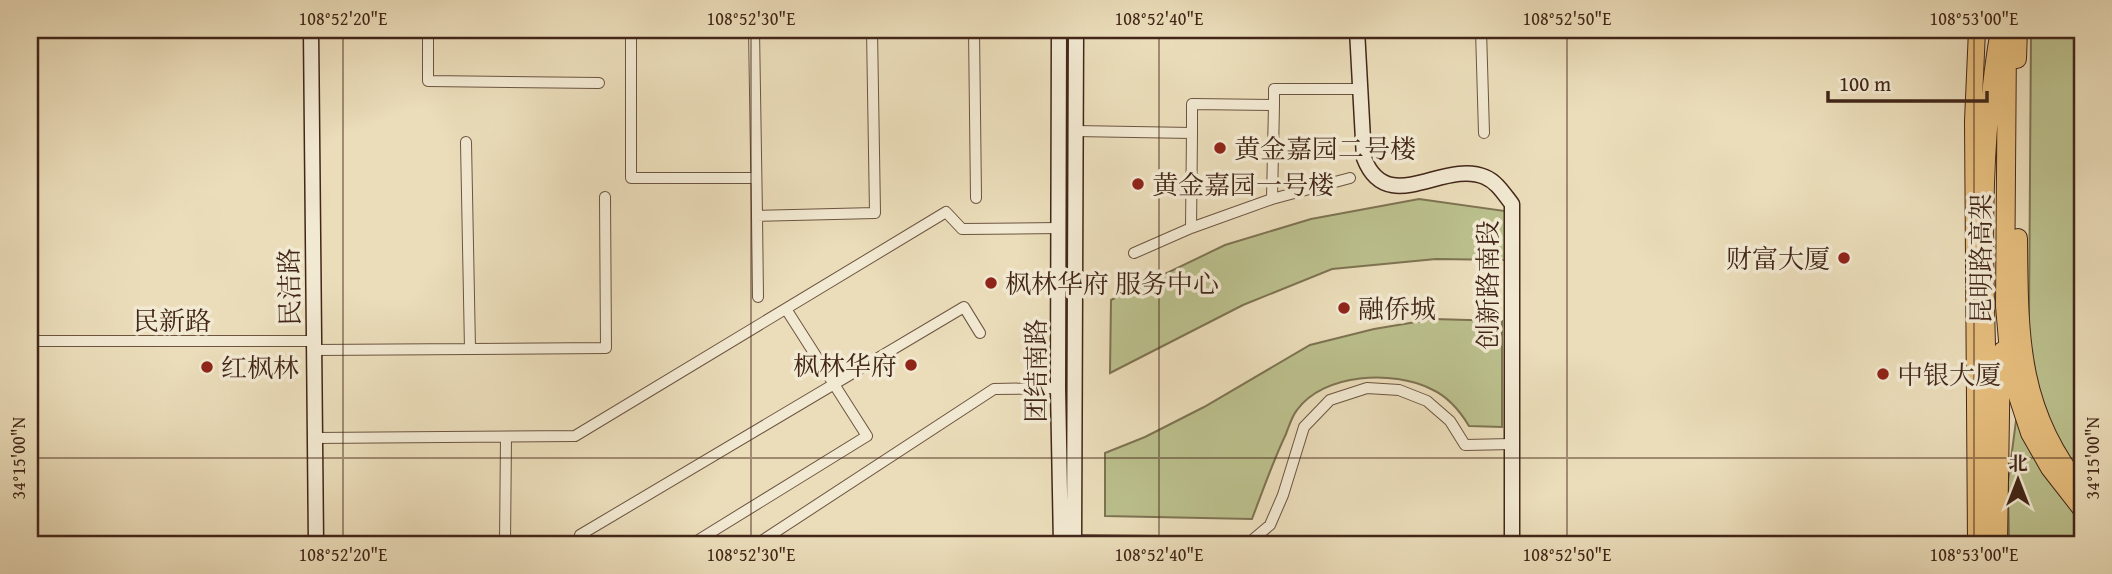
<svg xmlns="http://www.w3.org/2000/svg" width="2112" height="574" viewBox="0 0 2112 574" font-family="'Gentium Book Plus','Noto Serif SC',serif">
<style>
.green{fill:#bbc08d;stroke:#7e7352;stroke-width:2}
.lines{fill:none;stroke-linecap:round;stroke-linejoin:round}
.street-casing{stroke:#6c5440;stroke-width:12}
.secondary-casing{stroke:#422618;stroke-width:17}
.primary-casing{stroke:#422618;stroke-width:18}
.highway-casing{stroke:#422618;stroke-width:20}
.street{stroke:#f2e9d2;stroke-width:10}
.secondary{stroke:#f2e9d2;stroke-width:14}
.primary{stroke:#e6be7d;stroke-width:16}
.highway{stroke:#e6be7d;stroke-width:18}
.ticks{fill:none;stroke:#422618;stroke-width:2;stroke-opacity:0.45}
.poi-dot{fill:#8f2418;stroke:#f2e9d2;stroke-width:2.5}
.labels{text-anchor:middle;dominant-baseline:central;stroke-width:7;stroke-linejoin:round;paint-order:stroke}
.poi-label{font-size:26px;fill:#422618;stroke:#f2e9d2;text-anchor:start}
.street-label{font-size:26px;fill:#422618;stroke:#f2e9d2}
.neatline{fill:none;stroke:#422618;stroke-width:2.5}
.ticks-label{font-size:18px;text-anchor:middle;fill:#422618}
</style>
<rect width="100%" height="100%" fill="#ebddba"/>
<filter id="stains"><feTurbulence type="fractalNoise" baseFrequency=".00286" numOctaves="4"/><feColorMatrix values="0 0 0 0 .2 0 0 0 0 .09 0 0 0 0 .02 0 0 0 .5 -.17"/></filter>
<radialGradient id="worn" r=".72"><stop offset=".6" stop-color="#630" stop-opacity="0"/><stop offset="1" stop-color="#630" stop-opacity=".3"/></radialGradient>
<!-- green -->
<path class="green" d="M 2031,30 L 2082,30 L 2082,544 L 2009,544 L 2008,482 L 2029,321 Z
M 1419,199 L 1505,211 L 1506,260 L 1436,259 L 1332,269 L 1243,305 L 1110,373 L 1111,300 L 1225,245 L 1311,219 Z
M 1434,319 L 1502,321 L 1502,427 L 1469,426 C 1460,411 1447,396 1431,389 C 1393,370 1324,373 1297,410 C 1292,416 1289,426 1286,434 C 1273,461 1263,490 1252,519 L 1105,516 L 1105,453 L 1145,437 L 1204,407 L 1310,345 L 1374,329 Z"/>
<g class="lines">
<defs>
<path id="street" d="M 428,30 L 428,81 L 599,83
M 631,30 L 631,178 L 756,178
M 754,30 L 757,216 L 875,213 L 872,30
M 974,30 L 976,198
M 1481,30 L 1484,133
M 1075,131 L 1192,133 L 1192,104 L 1274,105 L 1274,89 L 1361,89
M 1272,199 L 1274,105
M 757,216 L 758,297
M 1191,228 L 1192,133
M 1134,253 L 1191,228 L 1272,199 L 1350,178
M 30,341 L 314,341
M 470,349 L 606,348 L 605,197
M 314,350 L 470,349 L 466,142
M 314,438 L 575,436 L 946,212 L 962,229 L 1059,228
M 580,535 L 964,307 L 980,333
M 1069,540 L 1250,542 L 1270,525 L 1283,495 L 1304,427 L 1330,400 L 1367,388 L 1399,390 L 1427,401 L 1450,421 L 1465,445 L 1512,444
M 505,544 L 506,437
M 692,544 L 867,436 L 786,309
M 757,544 L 994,389 L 1058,388"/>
<path id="secondary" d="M 311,30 L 316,544
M 1059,30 L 1058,388 L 1061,544
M 1357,30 L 1364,158 C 1387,218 1444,159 1485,177 C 1497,182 1504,194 1512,204 L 1512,544
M 1074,544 L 1076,30"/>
<path id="primary" d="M 1976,544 L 1973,121 L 1977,30
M 1999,544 L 2002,350"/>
<path id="highway" d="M 2007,40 L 2005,306 L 2011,375 L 2030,433 L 2050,468 L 2082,509
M 2017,59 L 2018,30
M 2018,238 C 2019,334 2017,410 2082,489
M 1990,544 C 1992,373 1970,200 2000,30"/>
</defs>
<!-- street casing -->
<use href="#street" class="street-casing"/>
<!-- secondary casing -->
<use href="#secondary" class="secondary-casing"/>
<!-- primary casing -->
<use href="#primary" class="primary-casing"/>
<!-- highway casing -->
<use href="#highway" class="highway-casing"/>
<!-- street -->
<use href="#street" class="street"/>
<!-- secondary -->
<use href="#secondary" class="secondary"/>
<!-- primary -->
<use href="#primary" class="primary"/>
<!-- highway -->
<use href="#highway" class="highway"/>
</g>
<!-- ticks -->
<path class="ticks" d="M 343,30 L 343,544M 751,30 L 751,544M 1159,30 L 1159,544M 1567,30 L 1567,544M 1974,30 L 1974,544M 30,458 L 2082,458"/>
<!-- markers -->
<g class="poi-dot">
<circle cx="1220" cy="148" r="7"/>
<circle cx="1138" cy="184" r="7"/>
<circle cx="1844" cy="258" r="7"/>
<circle cx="991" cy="283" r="7"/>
<circle cx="1344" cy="308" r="7"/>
<circle cx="911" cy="365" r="7"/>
<circle cx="207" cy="367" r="7"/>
<circle cx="1883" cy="374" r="7"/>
</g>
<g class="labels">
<!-- poi labels -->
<g class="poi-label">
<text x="1234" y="148">黄金嘉园二号楼</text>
<text x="1152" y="184">黄金嘉园一号楼</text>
<text x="1830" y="258" text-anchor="end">财富大厦</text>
<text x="1005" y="283">枫林华府 服务中心</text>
<text x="1358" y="308">融侨城</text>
<text x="897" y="365" text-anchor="end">枫林华府</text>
<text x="221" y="367">红枫林</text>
<text x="1897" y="374">中银大厦</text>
</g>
<!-- street labels -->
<g class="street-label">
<text transform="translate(1980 259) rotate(-90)">昆明路高架</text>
<text transform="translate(1487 285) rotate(-90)">创新路南段</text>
<text transform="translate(289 287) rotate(-91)">民洁路</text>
<text x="172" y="320">民新路</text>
<text transform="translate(1035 371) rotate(-90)">团结南路</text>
</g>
</g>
<!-- margin -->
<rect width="2112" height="574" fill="none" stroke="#ebddba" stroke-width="77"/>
<!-- north arrow -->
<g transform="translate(2018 480)" stroke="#f2e9d2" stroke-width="5" paint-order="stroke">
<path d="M0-5L12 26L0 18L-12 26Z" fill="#422618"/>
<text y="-10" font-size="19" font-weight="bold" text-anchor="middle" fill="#422618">北</text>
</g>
<!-- scale -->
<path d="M1828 91v10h159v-10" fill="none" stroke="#422618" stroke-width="3.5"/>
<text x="1839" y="91" font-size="21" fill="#422618" stroke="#f2e9d2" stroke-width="5" paint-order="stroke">100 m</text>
<rect x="38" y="38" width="2036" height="498" class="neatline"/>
<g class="ticks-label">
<text x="343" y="25">108°52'20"E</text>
<text x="751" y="25">108°52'30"E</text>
<text x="1159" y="25">108°52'40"E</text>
<text x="1567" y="25">108°52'50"E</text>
<text x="1974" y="25">108°53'00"E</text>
<text transform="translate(19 458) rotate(-90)" y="6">34°15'00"N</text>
<text transform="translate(2093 458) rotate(-90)" y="6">34°15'00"N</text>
<text x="343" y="561">108°52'20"E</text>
<text x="751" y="561">108°52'30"E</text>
<text x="1159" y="561">108°52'40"E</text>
<text x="1567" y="561">108°52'50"E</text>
<text x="1974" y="561">108°53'00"E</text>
</g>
<rect width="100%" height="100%" filter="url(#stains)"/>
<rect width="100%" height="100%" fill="url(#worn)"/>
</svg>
